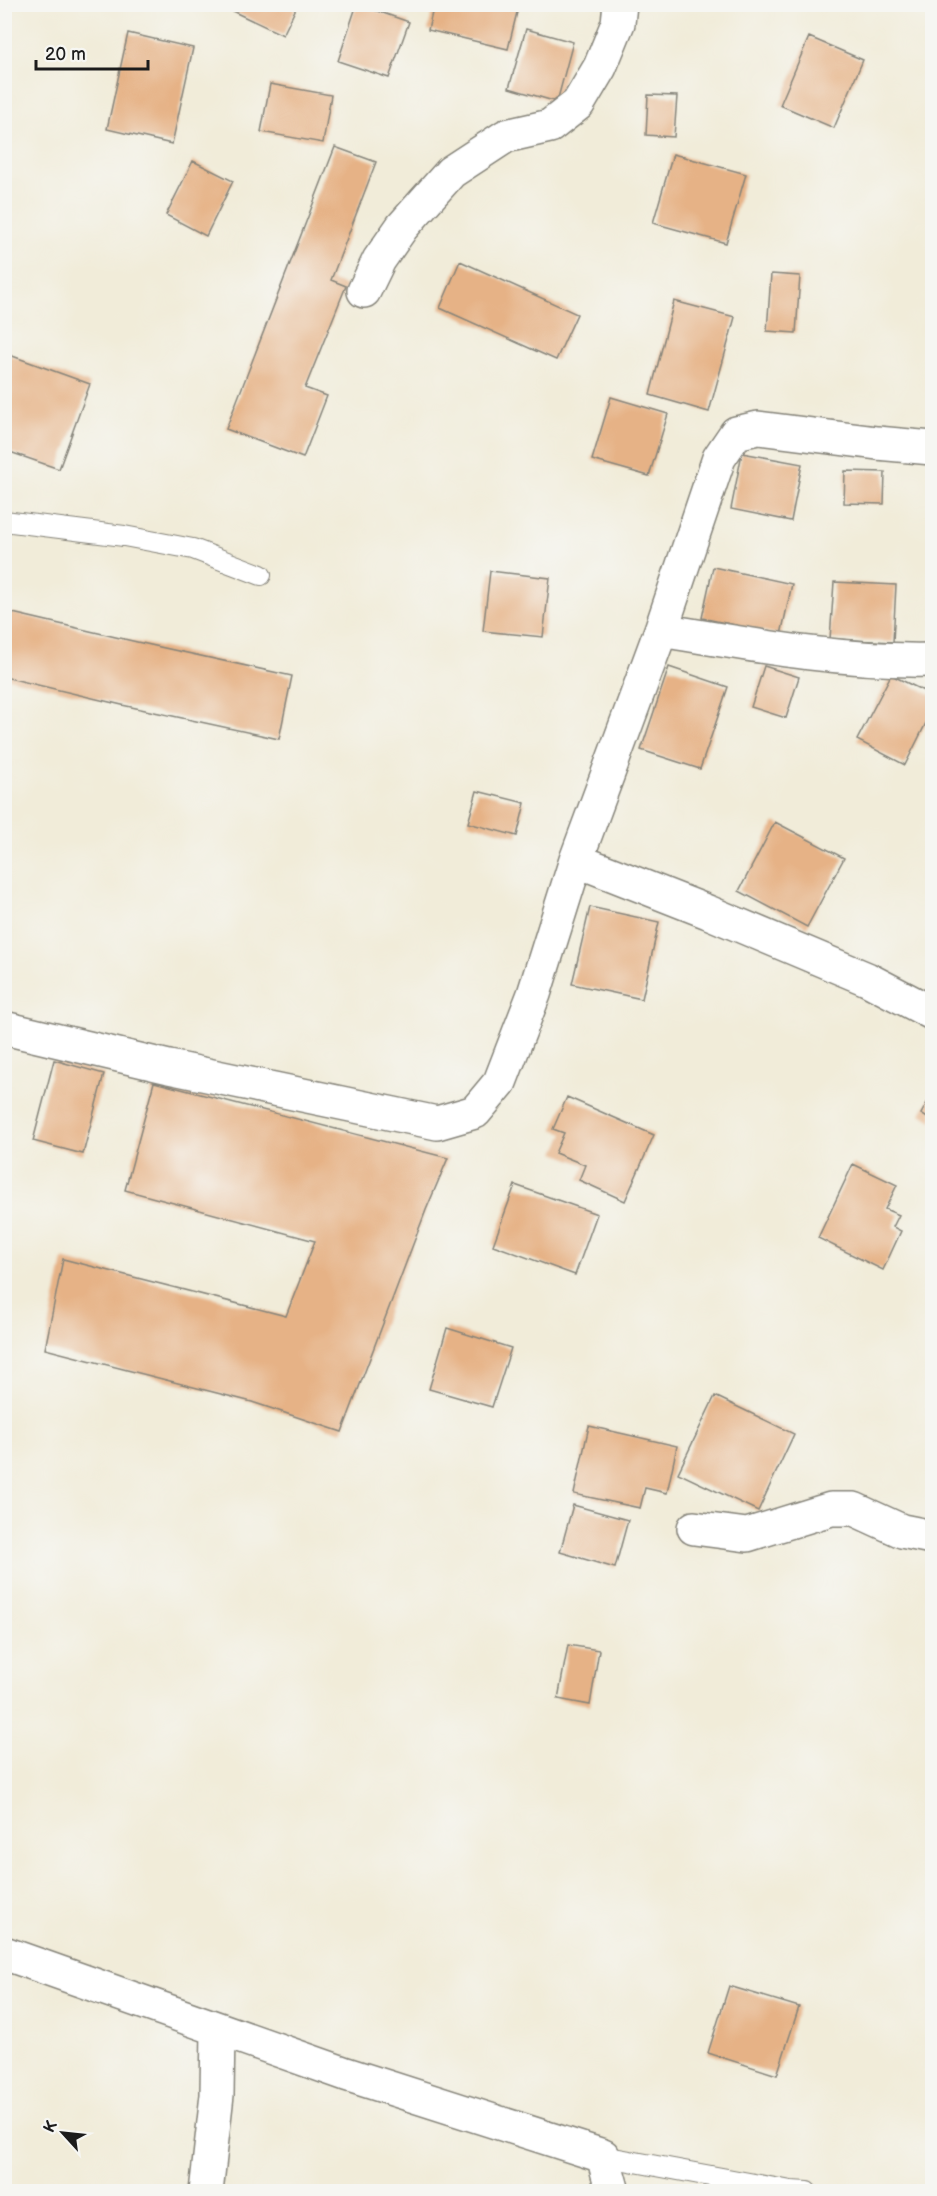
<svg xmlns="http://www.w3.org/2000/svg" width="937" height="2196" viewBox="0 0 937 2196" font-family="'Balsamiq Sans',sans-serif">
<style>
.building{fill:#e6b286}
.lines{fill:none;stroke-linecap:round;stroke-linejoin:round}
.service-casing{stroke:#86847a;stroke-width:22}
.minor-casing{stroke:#86847a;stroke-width:36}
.service{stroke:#fff;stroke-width:20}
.minor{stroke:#fff;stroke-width:33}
</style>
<rect width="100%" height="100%" fill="#f6f6f2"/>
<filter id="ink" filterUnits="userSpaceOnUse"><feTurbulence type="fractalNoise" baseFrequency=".0167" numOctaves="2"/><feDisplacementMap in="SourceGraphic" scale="12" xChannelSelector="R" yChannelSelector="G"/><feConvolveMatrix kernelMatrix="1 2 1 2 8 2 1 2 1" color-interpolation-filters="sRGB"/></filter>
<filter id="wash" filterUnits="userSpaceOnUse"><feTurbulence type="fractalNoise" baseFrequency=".008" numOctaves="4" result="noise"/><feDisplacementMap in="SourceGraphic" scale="24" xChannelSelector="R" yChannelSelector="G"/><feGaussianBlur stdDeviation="1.35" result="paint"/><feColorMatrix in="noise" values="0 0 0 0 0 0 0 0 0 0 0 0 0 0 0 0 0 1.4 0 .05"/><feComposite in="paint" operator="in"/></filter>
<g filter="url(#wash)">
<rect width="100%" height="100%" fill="#f1ecd9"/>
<g id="blocks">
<!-- building -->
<path class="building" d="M 230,4 L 298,4 L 283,35 L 228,9 Z
M 357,4 L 409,22 L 389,78 L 338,61 Z
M 434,4 L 519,4 L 508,49 L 428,30 Z
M 526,29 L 573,42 L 557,102 L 509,88 Z
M 128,33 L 193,48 L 172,144 L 107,129 Z
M 809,37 L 863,60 L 834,128 L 780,105 Z
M 270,84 L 331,95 L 323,143 L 261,132 Z
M 648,95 L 677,96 L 674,137 L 646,135 Z
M 335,147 L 376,162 L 331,280 L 346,286 L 305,388 L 327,396 L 303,458 L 226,429 Z
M 673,154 L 746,174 L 726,243 L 653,223 Z
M 193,161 L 233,181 L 206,236 L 166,215 Z
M 460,261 L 577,314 L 556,360 L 440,308 Z
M 771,274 L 800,276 L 796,333 L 767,331 Z
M 674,301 L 735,317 L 709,412 L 650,395 Z
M 4,353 L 90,384 L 59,469 L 4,450 Z
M 611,397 L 668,414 L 649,476 L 592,460 Z
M 742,453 L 802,464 L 791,521 L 731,509 Z
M 845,471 L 885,472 L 884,504 L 844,503 Z
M 713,567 L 792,584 L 781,635 L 702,618 Z
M 490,571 L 550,578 L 543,637 L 483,631 Z
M 834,582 L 896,585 L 893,642 L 830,639 Z
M 4,611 L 137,642 L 292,676 L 279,739 L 122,705 L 4,677 Z
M 764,666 L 799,677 L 786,718 L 751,707 Z
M 669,667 L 728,687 L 700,769 L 641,750 Z
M 891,675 L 932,695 L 932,711 L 905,765 L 857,740 Z
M 477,791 L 525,803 L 517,836 L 468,823 Z
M 775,822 L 844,858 L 807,927 L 739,891 Z
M 590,907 L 659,922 L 642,999 L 572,984 Z
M 54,1060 L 104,1074 L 83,1154 L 33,1141 Z
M 154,1082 L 448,1158 L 426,1210 L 342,1432 L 252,1402 L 45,1349 L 63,1259 L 286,1316 L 315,1241 L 125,1190 Z
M 932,1094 L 932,1121 L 921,1114 Z
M 567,1097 L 654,1135 L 625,1201 L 579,1180 L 585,1165 L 555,1153 L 564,1133 L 553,1129 Z
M 853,1164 L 897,1185 L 885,1209 L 899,1215 L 893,1227 L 901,1231 L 883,1270 L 818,1238 Z
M 515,1185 L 597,1214 L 575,1275 L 493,1245 Z
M 447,1328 L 511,1348 L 492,1407 L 429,1389 Z
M 715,1396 L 794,1434 L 758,1511 L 678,1473 Z
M 589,1426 L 677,1446 L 667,1493 L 645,1488 L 640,1508 L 574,1494 Z
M 573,1505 L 628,1520 L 615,1568 L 560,1552 Z
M 568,1645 L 599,1650 L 590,1705 L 558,1699 Z
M 729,1986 L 799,2007 L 777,2075 L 708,2053 Z"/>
</g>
</g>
<g filter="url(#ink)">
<use href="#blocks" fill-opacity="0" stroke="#86847a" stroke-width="1.5"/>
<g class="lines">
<defs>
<path id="service" d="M 4,521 L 124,536 L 193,549 L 261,575
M 603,2156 L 791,2191 L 807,2192"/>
<path id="minor" d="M 364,291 L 379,260 L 402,227 L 451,172 L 506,136 L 550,126 L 578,104 L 600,67 L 618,23 L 620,4
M 661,630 C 751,645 841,662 932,660
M 576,860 L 708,912 L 867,979 L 932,1013
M 4,1028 L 169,1067 L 437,1123 L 475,1112 L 500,1082 L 534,994 L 576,860 L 661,630 L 719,458 L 736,433 L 758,428 L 877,443 L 932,448
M 694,1528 L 747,1535 L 831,1509 L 854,1509 L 902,1531 L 932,1537
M 4,1953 L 346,2074 L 603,2156 L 613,2192
M 206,2192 L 217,2095 L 218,2029"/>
</defs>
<!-- service casing -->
<use href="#service" class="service-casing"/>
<!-- minor casing -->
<use href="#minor" class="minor-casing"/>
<!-- service -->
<use href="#service" class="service"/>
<!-- minor -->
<use href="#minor" class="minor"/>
</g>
</g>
<!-- margin -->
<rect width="937" height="2196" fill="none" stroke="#f6f6f2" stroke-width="24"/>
<!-- north arrow -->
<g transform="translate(63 2133) rotate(297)" stroke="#f6f6f2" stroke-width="4.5" paint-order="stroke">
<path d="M0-4.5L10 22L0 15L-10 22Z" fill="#1c1c1c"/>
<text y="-9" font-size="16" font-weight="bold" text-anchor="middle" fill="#1c1c1c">K</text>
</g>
<!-- scale -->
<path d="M36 60v9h112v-9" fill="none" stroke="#1c1c1c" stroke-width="3"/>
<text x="45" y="60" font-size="18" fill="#1c1c1c" stroke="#f6f6f2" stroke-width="4.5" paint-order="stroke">20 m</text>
</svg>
